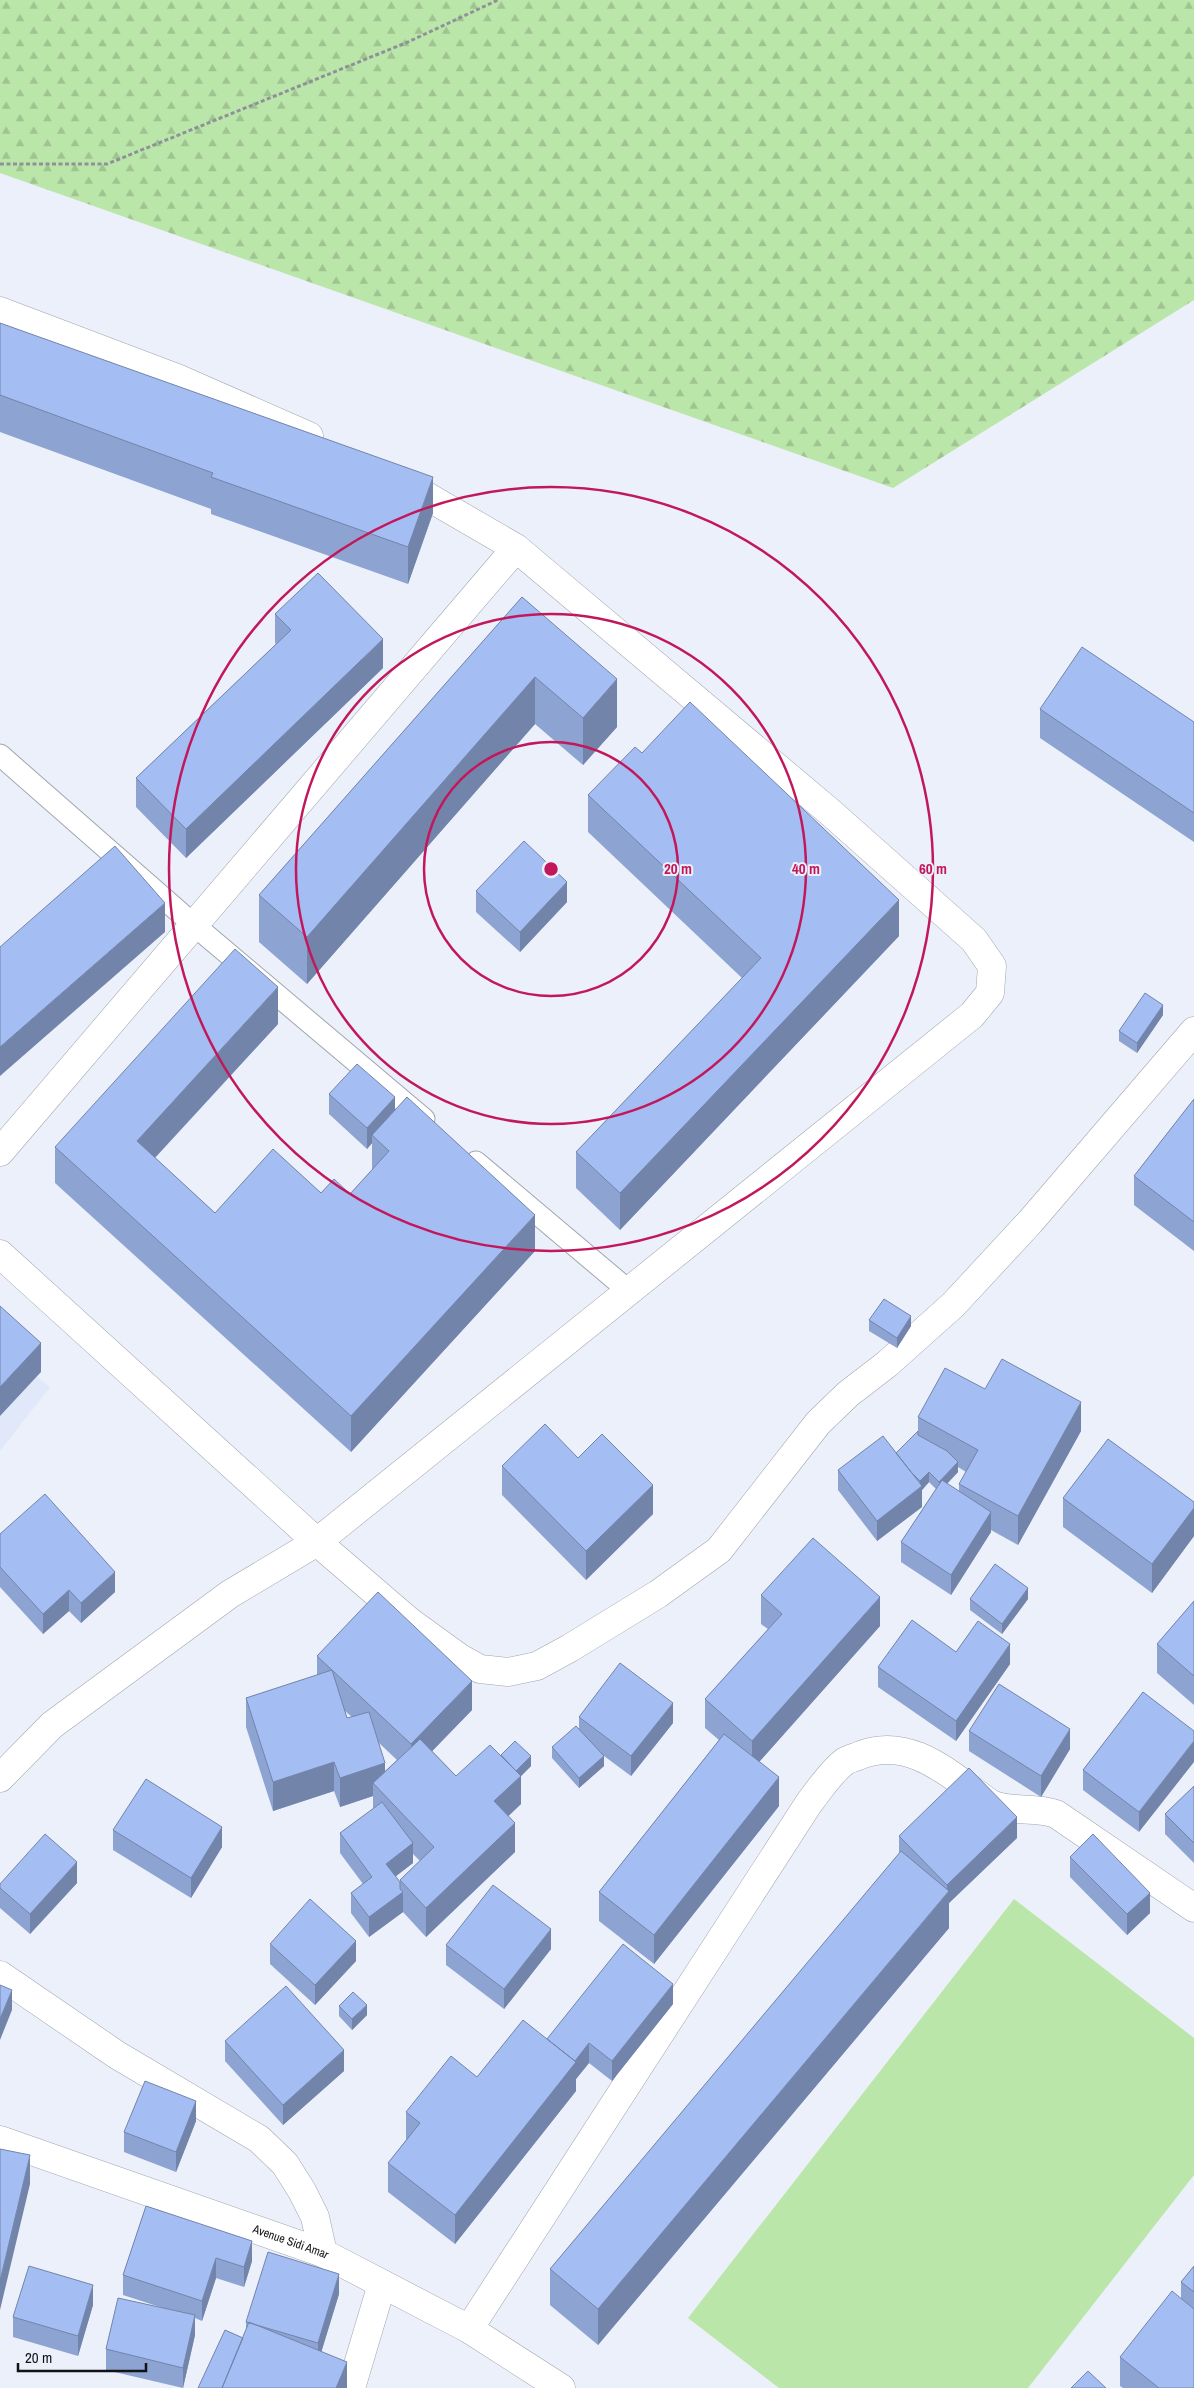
<svg xmlns="http://www.w3.org/2000/svg" width="1194" height="2388" viewBox="0 0 1194 2388" font-family="'Archivo Narrow',sans-serif">
<style>
.built{fill:#e0e8fa}
.forest{fill:url(#forest-firs)}
.garden{fill:#bbe6a9}
.lines{fill:none;stroke-linecap:round;stroke-linejoin:round}
.service-casing{stroke:#a0a5ae;stroke-width:23}
.minor-casing{stroke:#a0a5ae;stroke-width:29}
.path{stroke:#8e9198;stroke-width:3;stroke-dasharray:4 2.5;stroke-linecap:butt}
.service{stroke:#fff;stroke-width:21}
.minor{stroke:#fff;stroke-width:28}
.wall{fill:#8da3d1;fill-rule:evenodd}
.shaded-wall{fill:#7384aa}
.building{fill:#a4bdf3;stroke:#7384aa}
.ring{fill:none;stroke:#c2185b;stroke-width:2.5}
.labels{text-anchor:middle;dominant-baseline:central;stroke-width:4;stroke-linejoin:round;paint-order:stroke}
.street-label{font-size:12px;fill:#111316;stroke:#ebf0fa}
.centre{fill:#c2185b;stroke:#ebf0fa;stroke-width:2.5}
.ring-label{font-size:15px;text-anchor:middle;font-weight:bold;fill:#c2185b;stroke:#ebf0fa;stroke-width:4;stroke-linejoin:round;paint-order:stroke}
</style>
<defs>
<pattern id="forest-firs" width="22" height="20" patternUnits="userSpaceOnUse" patternTransform="scale(1.25)"><rect width="22" height="20" fill="#bbe6a9"/><path d="M5 1l3.5 6h-7zM16 11l3.5 6h-7z" fill="#a0c491"/></pattern>
</defs>
<rect width="100%" height="100%" fill="#ebf0fa"/>
<!-- built -->
<path class="built" d="M 0,1346 L 50,1387 L 0,1451 Z"/>
<!-- forest -->
<path class="forest" d="M 0,0 L 1194,0 L 1194,300 L 893,488 L 0,173 Z"/>
<!-- garden -->
<path class="garden" d="M 1014,1899 L 1194,2038 L 1194,2175 L 1028,2388 L 779,2388 L 688,2318 Z"/>
<g class="lines">
<defs>
<path id="service" d="M 0,755 L 194,925 L 424,1119
M 476,1162 L 629,1291"/>
<g id="minor">
<path d="M 0,311 L 177,378 L 309,436"/>
<path d="M 0,1152 L 516,548"/>
<path d="M 0,1254 L 317,1542 L 409,1621 L 460,1658 L 480,1669 L 508,1672 L 537,1666 L 570,1648 L 658,1594 L 719,1550 L 818,1423 L 848,1394 L 887,1364 L 953,1305 L 1030,1222 L 1194,1031"/>
<path d="M 0,1778 L 52,1725 L 230,1594 L 317,1542 L 972,1015 L 990,993 L 992,966 L 974,940 L 830,812 L 516,548 L 399,480"/>
<path d="M 0,1975 L 117,2055 L 259,2139 L 285,2164 L 302,2191 L 315,2217 L 323,2253"/>
<path id="s1" d="M 0,2140 L 323,2253 L 469,2329 L 561,2388"/>
<path d="M 469,2329 L 809,1803 C 819,1790 831,1772 844,1762 C 848,1759 854,1758 858,1756 C 910,1734 951,1776 991,1804 C 1012,1813 1035,1806 1056,1814 L 1194,1908"/>
<path d="M 351,2388 L 382,2284"/>
</g>
</defs>
<!-- service casing -->
<use href="#service" class="service-casing"/>
<!-- minor casing -->
<use href="#minor" class="minor-casing"/>
<!-- path -->
<path class="path" d="M 0,164 L 107,164 L 408,42 L 498,0"/>
<!-- service -->
<use href="#service" class="service"/>
<!-- minor -->
<use href="#minor" class="minor"/>
</g>
<!-- wall -->
<path class="wall" d="M 0,323 L 433,513 L 408,584 L 211,514 L 211,509 L 0,432 Z
M 522,597 L 617,727 L 583,765 L 535,724 L 307,984 L 259,942 L 259,895 Z
M 275,614 L 383,668 L 186,858 L 136,807 L 136,778 L 276,644 L 275,643 Z
M 1040,709 L 1194,722 L 1194,842 L 1040,738 Z
M 642,753 L 899,936 L 620,1230 L 576,1188 L 576,1152 L 742,978 L 588,832 L 588,795 Z
M 476,891 L 567,902 L 520,952 L 476,912 Z
M 1163,1015 L 1137,1053 L 1119,1041 L 1119,1031 Z
M 278,1024 L 155,1158 L 215,1213 L 321,1193 L 350,1194 L 372,1170 L 372,1143 L 367,1149 L 329,1114 L 329,1094 L 395,1110 L 535,1251 L 351,1452 L 55,1183 L 55,1147 Z
M 1194,1099 L 1194,1251 L 1134,1205 L 1134,1176 Z
M 869,1320 L 911,1326 L 897,1348 L 869,1331 Z
M 985,1389 L 1081,1431 L 1018,1545 L 991,1530 L 991,1532 L 951,1595 L 901,1562 L 901,1542 L 936,1489 L 929,1482 L 922,1490 L 922,1507 L 877,1541 L 838,1490 L 838,1470 L 896,1453 L 918,1431 L 918,1417 ZM 958,1467 L 966,1472 L 959,1484 L 959,1492 L 947,1484 L 958,1472 Z
M 578,1458 L 653,1514 L 586,1580 L 502,1495 L 502,1466 Z
M 1063,1498 L 1194,1502 L 1194,1536 L 1152,1593 L 1063,1527 Z
M 0,1534 L 115,1592 L 81,1623 L 69,1611 L 43,1634 L 0,1587 Z
M 761,1595 L 880,1626 L 759,1762 L 779,1806 L 654,1964 L 599,1921 L 599,1892 L 719,1740 L 705,1728 L 705,1699 L 768,1629 L 761,1624 Z
M 970,1599 L 1028,1599 L 1002,1634 L 970,1610 Z
M 1194,1601 L 1194,1705 L 1157,1673 L 1157,1644 Z
M 956,1652 L 1010,1664 L 956,1741 L 878,1687 L 878,1667 Z
M 317,1656 L 472,1710 L 432,1751 L 456,1776 L 501,1755 L 531,1766 L 521,1776 L 521,1804 L 508,1816 L 515,1852 L 426,1937 L 403,1912 L 369,1937 L 351,1913 L 351,1893 L 363,1884 L 340,1853 L 340,1833 L 373,1809 L 373,1796 L 340,1807 L 334,1791 L 273,1811 L 246,1727 L 246,1698 L 317,1675 ZM 345,1711 L 352,1717 L 347,1718 ZM 378,1742 L 397,1760 L 385,1771 ZM 413,1854 L 420,1861 L 400,1880 L 400,1882 L 395,1876 L 413,1863 Z
M 1143,1692 L 1139,1832 L 1083,1790 L 1083,1770 Z
M 579,1717 L 673,1723 L 631,1776 L 604,1756 L 604,1766 L 579,1788 L 552,1758 L 552,1747 L 579,1728 Z
M 969,1731 L 1070,1749 L 1041,1797 L 969,1751 Z
M 1194,1786 L 1194,1863 L 1165,1834 L 1165,1814 Z
M 113,1830 L 222,1847 L 191,1898 L 113,1850 Z
M 899,1836 L 1017,1838 L 949,1903 L 949,1928 L 598,2345 L 550,2305 L 550,2269 L 899,1854 Z
M 1070,1857 L 1150,1913 L 1127,1935 L 1070,1877 Z
M 77,1883 L 30,1934 L 0,1908 L 0,1884 Z
M 270,1944 L 356,1961 L 315,2005 L 270,1964 Z
M 446,1945 L 551,1949 L 504,2009 L 446,1965 Z
M 673,2004 L 612,2081 L 589,2063 L 576,2079 L 576,2091 L 455,2244 L 388,2192 L 388,2163 L 406,2140 L 406,2112 L 477,2077 L 547,2039 Z
M 339,2006 L 367,2015 L 352,2030 L 339,2016 Z
M 225,2041 L 344,2071 L 283,2125 L 225,2061 Z
M 196,2121 L 176,2172 L 124,2152 L 124,2132 Z
M 146,2206 L 252,2261 L 244,2287 L 216,2278 L 202,2321 L 195,2318 L 195,2335 L 183,2388 L 106,2370 L 106,2349 L 163,2308 L 123,2295 L 123,2275 Z
M 1194,2266 L 1194,2388 L 1123,2388 L 1120,2386 L 1120,2357 L 1181,2298 L 1181,2282 Z
M 339,2294 L 321,2352 L 347,2388 L 246,2329 L 246,2322 Z
M 93,2305 L 78,2356 L 13,2337 L 13,2317 Z"/>
<!-- shaded-wall -->
<path class="shaded-wall" d="M 433,477 L 433,513 L 408,584 L 408,547 Z
M 383,639 L 383,668 L 186,858 L 186,829 Z
M 535,677 L 535,724 L 307,984 L 307,937 Z
M 617,679 L 617,727 L 583,765 L 583,718 Z
M 567,882 L 567,902 L 520,952 L 520,932 Z
M 899,900 L 899,936 L 620,1230 L 620,1193 Z
M 165,903 L 165,932 L 0,1076 L 0,1047 Z
M 278,987 L 278,1024 L 137,1177 L 137,1141 Z
M 1163,1005 L 1163,1015 L 1137,1053 L 1137,1043 Z
M 395,1097 L 395,1117 L 372,1135 L 372,1143 L 367,1149 L 367,1128 Z
M 535,1215 L 535,1251 L 351,1452 L 351,1416 Z
M 911,1316 L 911,1326 L 897,1348 L 897,1338 Z
M 41,1343 L 41,1372 L 0,1416 L 0,1387 Z
M 1081,1402 L 1081,1431 L 1018,1545 L 1018,1516 Z
M 958,1462 L 958,1472 L 939,1492 L 939,1482 Z
M 929,1472 L 929,1482 L 922,1490 L 922,1507 L 877,1541 L 877,1521 L 920,1488 L 920,1481 Z
M 653,1485 L 653,1514 L 586,1580 L 586,1551 Z
M 1194,1508 L 1194,1536 L 1152,1593 L 1152,1564 Z
M 991,1512 L 991,1532 L 951,1595 L 951,1575 Z
M 115,1572 L 115,1592 L 81,1623 L 81,1603 Z
M 1028,1588 L 1028,1599 L 1002,1634 L 1002,1624 Z
M 69,1590 L 69,1611 L 43,1634 L 43,1614 Z
M 880,1597 L 880,1626 L 752,1770 L 752,1741 Z
M 1010,1644 L 1010,1664 L 956,1741 L 956,1721 Z
M 472,1681 L 472,1710 L 411,1773 L 411,1744 Z
M 673,1703 L 673,1723 L 631,1776 L 631,1756 Z
M 1070,1729 L 1070,1749 L 1041,1797 L 1041,1776 Z
M 1194,1741 L 1194,1762 L 1139,1832 L 1139,1812 Z
M 531,1756 L 531,1766 L 521,1776 L 521,1804 L 494,1830 L 494,1801 L 511,1776 Z
M 604,1756 L 604,1766 L 579,1788 L 579,1778 Z
M 334,1762 L 334,1791 L 273,1811 L 273,1782 Z
M 385,1763 L 385,1792 L 373,1783 L 373,1796 L 340,1807 L 340,1778 Z
M 779,1777 L 779,1806 L 654,1964 L 654,1935 Z
M 1017,1817 L 1017,1838 L 949,1903 L 949,1928 L 598,2345 L 598,2309 L 947,1894 L 947,1885 Z
M 515,1823 L 515,1852 L 426,1937 L 426,1908 Z
M 222,1827 L 222,1847 L 191,1898 L 191,1878 Z
M 413,1843 L 413,1863 L 386,1884 L 386,1864 Z
M 77,1862 L 77,1883 L 30,1934 L 30,1914 Z
M 403,1892 L 403,1912 L 369,1937 L 369,1917 Z
M 1150,1893 L 1150,1913 L 1127,1935 L 1127,1914 Z
M 551,1929 L 551,1949 L 504,2009 L 504,1989 Z
M 356,1941 L 356,1961 L 315,2005 L 315,1985 Z
M 673,1984 L 673,2004 L 612,2081 L 612,2061 Z
M 12,1990 L 12,2010 L 0,2040 L 0,2019 Z
M 367,2005 L 367,2015 L 352,2030 L 352,2019 Z
M 589,2043 L 589,2063 L 576,2079 L 576,2091 L 455,2244 L 455,2215 Z
M 344,2050 L 344,2071 L 283,2125 L 283,2105 Z
M 196,2101 L 196,2121 L 176,2172 L 176,2152 Z
M 30,2155 L 30,2184 L 0,2310 L 0,2281 Z
M 252,2241 L 252,2261 L 244,2287 L 244,2267 Z
M 216,2258 L 216,2278 L 202,2321 L 202,2301 Z
M 339,2274 L 339,2294 L 318,2363 L 318,2343 Z
M 93,2285 L 93,2305 L 78,2356 L 78,2336 Z
M 195,2315 L 195,2335 L 183,2388 L 183,2368 Z
M 347,2362 L 347,2388 L 336,2388 Z"/>
<!-- building -->
<path class="building" d="M 0,323 L 433,477 L 408,547 L 211,477 L 213,473 L 0,395 Z
M 318,573 L 383,639 L 186,829 L 136,778 L 291,630 L 275,614 Z
M 522,597 L 617,679 L 583,718 L 535,677 L 307,937 L 259,895 Z
M 1082,647 L 1194,722 L 1194,813 L 1040,709 Z
M 690,702 L 899,900 L 620,1193 L 576,1152 L 761,958 L 588,795 L 635,747 L 642,753 Z
M 524,841 L 567,882 L 520,932 L 476,891 Z
M 115,846 L 165,903 L 0,1047 L 0,947 Z
M 235,949 L 278,987 L 137,1141 L 215,1213 L 273,1149 L 321,1193 L 334,1179 L 350,1194 L 389,1151 L 372,1135 L 407,1097 L 535,1215 L 351,1416 L 55,1147 Z
M 1145,993 L 1163,1005 L 1137,1043 L 1119,1031 Z
M 357,1064 L 395,1097 L 367,1128 L 329,1094 Z
M 1194,1099 L 1194,1222 L 1134,1176 Z
M 884,1299 L 911,1316 L 897,1338 L 869,1320 Z
M 0,1306 L 41,1343 L 0,1387 Z
M 1002,1359 L 1081,1402 L 1018,1516 L 959,1484 L 978,1450 L 918,1417 L 945,1368 L 985,1389 Z
M 545,1424 L 578,1458 L 602,1434 L 653,1485 L 586,1551 L 502,1466 Z
M 918,1431 L 918,1435 L 947,1451 L 958,1462 L 939,1482 L 929,1472 L 920,1481 L 911,1472 L 896,1453 Z
M 883,1436 L 922,1486 L 877,1521 L 838,1470 Z
M 1108,1439 L 1194,1502 L 1194,1508 L 1152,1564 L 1063,1498 Z
M 942,1480 L 991,1512 L 951,1575 L 901,1542 Z
M 45,1494 L 115,1572 L 81,1603 L 69,1590 L 43,1614 L 0,1567 L 0,1534 Z
M 813,1538 L 880,1597 L 752,1741 L 705,1699 L 782,1614 L 761,1595 Z
M 995,1564 L 1028,1588 L 1002,1624 L 970,1599 Z
M 378,1592 L 472,1681 L 411,1744 L 317,1656 Z
M 1194,1601 L 1194,1676 L 1157,1644 Z
M 912,1620 L 956,1652 L 978,1621 L 1010,1644 L 956,1721 L 878,1667 Z
M 620,1663 L 673,1703 L 631,1756 L 579,1717 Z
M 332,1670 L 347,1718 L 369,1712 L 385,1763 L 340,1778 L 334,1762 L 273,1782 L 246,1698 Z
M 999,1684 L 1070,1729 L 1041,1776 L 969,1731 Z
M 1143,1692 L 1194,1731 L 1194,1741 L 1139,1812 L 1083,1770 Z
M 576,1726 L 604,1756 L 579,1778 L 552,1747 Z
M 724,1734 L 779,1777 L 654,1935 L 599,1892 Z
M 420,1739 L 456,1776 L 490,1745 L 521,1776 L 494,1801 L 515,1823 L 426,1908 L 400,1880 L 434,1847 L 373,1783 Z
M 515,1741 L 531,1756 L 516,1771 L 501,1755 Z
M 969,1768 L 1017,1817 L 947,1885 L 899,1836 Z
M 146,1779 L 222,1827 L 191,1878 L 113,1830 Z
M 1194,1786 L 1194,1843 L 1165,1814 Z
M 382,1802 L 413,1843 L 386,1864 L 400,1882 L 400,1889 L 403,1892 L 369,1917 L 351,1893 L 372,1877 L 340,1833 Z
M 45,1834 L 77,1862 L 30,1914 L 0,1888 L 0,1884 Z
M 1093,1834 L 1150,1893 L 1127,1914 L 1070,1857 Z
M 901,1851 L 949,1891 L 598,2309 L 550,2269 Z
M 493,1885 L 551,1929 L 504,1989 L 446,1945 Z
M 310,1899 L 356,1941 L 315,1985 L 270,1944 Z
M 623,1944 L 673,1984 L 612,2061 L 589,2043 L 575,2061 L 547,2039 Z
M 0,1985 L 12,1990 L 0,2019 Z
M 286,1986 L 344,2050 L 283,2105 L 225,2041 Z
M 353,1992 L 367,2005 L 352,2019 L 339,2006 Z
M 523,2020 L 576,2062 L 455,2215 L 388,2163 L 420,2123 L 406,2112 L 451,2056 L 477,2077 Z
M 145,2081 L 196,2101 L 176,2152 L 124,2132 Z
M 0,2149 L 30,2155 L 0,2281 Z
M 146,2206 L 252,2241 L 244,2267 L 216,2258 L 202,2301 L 123,2275 Z
M 268,2252 L 339,2274 L 318,2343 L 246,2322 Z
M 29,2266 L 93,2285 L 78,2336 L 13,2317 Z
M 1194,2266 L 1194,2292 L 1181,2282 Z
M 1172,2291 L 1194,2309 L 1194,2388 L 1159,2388 L 1120,2357 Z
M 118,2298 L 195,2315 L 183,2368 L 106,2349 Z
M 249,2322 L 347,2362 L 336,2388 L 222,2388 Z
M 225,2330 L 243,2338 L 222,2388 L 198,2388 Z
M 1088,2371 L 1106,2388 L 1071,2388 Z"/>
<!-- distance rings -->
<g class="ring">
<circle cx="551" cy="869" r="127"/>
<circle cx="551" cy="869" r="255"/>
<circle cx="551" cy="869" r="382"/>
</g>
<g class="labels">
<!-- street labels -->
<g class="street-label">
<text stroke="none"><textPath href="#s1" startOffset="308">Avenue Sidi Amar</textPath></text>
</g>
</g>
<circle cx="551" cy="869" r="8" class="centre"/>
<g class="ring-label">
<text x="678" y="874">20 m</text>
<text x="806" y="874">40 m</text>
<text x="933" y="874">60 m</text>
</g>
<!-- scale -->
<path d="M18 2363v8h128v-8" fill="none" stroke="#111316" stroke-width="2.5"/>
<text x="25" y="2363" font-size="15" fill="#111316" stroke="#ebf0fa" stroke-width="4" paint-order="stroke">20 m</text>
</svg>
